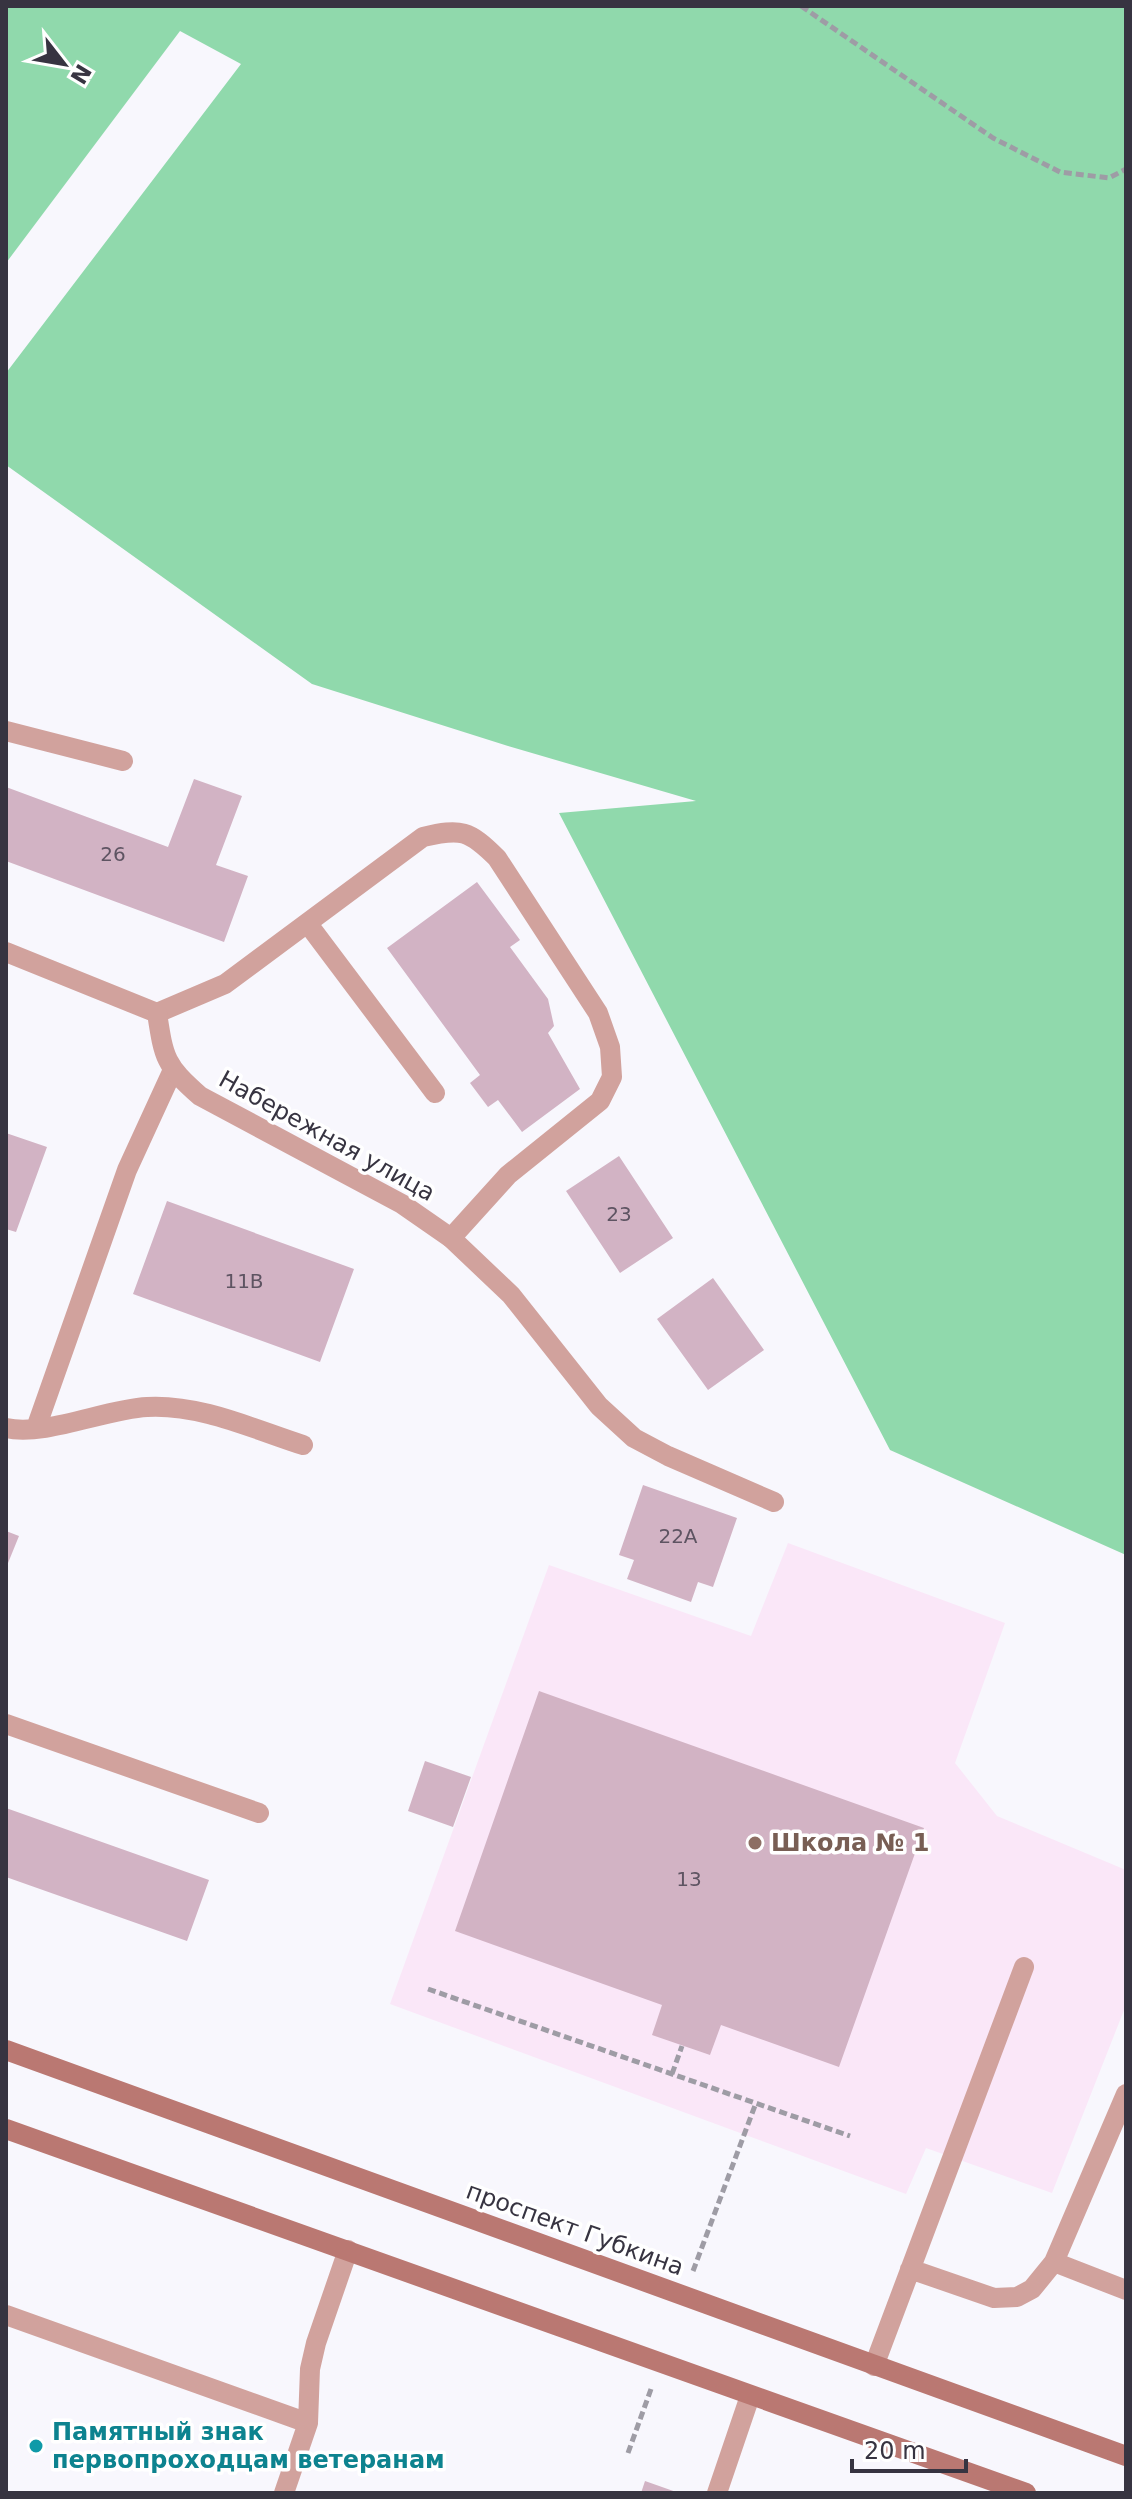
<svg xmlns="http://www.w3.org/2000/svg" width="1132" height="2499" viewBox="0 0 1132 2499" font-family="'DejaVu Sans',sans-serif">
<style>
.education{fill:#fae7f8}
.green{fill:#90d9ac}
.building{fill:#d2b3c4}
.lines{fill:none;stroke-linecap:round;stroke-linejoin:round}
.path{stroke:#9e9ca5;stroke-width:5;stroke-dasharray:8 4;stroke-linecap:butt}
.lane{stroke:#d1a29d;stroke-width:20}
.street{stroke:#d1a29d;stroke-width:20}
.secondary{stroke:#ba7872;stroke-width:20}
.education-dot{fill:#8d6e63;stroke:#fff;stroke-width:3}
.culture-dot{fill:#0f9aa8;stroke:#fff;stroke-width:3}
.labels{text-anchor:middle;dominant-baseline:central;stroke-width:7;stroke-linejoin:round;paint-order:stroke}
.number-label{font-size:20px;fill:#5e5462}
.street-label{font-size:24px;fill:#373441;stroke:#fff}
.education-label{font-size:24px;font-weight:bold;fill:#785e54;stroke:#fff;text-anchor:start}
.culture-label{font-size:24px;font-weight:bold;fill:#0d838f;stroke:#fff;text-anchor:start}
</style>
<rect width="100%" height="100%" fill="#f8f7fd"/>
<!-- education -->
<path class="education" d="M 788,1543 L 1005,1623 L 955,1763 L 997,1816 L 1126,1870 L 1126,2005 L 1052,2193 L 926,2148 L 906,2194 L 390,2004 L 549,1565 L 751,1636 Z"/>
<!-- green -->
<path class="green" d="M 6,6 L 1126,6 L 1126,1555 L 890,1450 L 559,813 L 696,801 L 508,746 L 312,684 L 6,465 L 6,373 L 241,64 L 180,31 L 6,263 Z"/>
<!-- building -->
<path class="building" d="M 194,779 L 242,796 L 216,865 L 248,876 L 224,942 L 6,861 L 6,787 L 168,847 Z
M 477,882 L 520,940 L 510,947 L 548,999 L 554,1026 L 548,1033 L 580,1089 L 522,1132 L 498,1100 L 488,1107 L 470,1083 L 480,1075 L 387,948 Z
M 6,1133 L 47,1147 L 16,1232 L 6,1229 Z
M 619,1156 L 673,1238 L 620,1273 L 566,1191 Z
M 167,1201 L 354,1269 L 320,1362 L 133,1294 Z
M 713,1278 L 764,1350 L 708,1390 L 657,1319 Z
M 643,1485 L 737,1518 L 713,1587 L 698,1582 L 691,1602 L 627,1579 L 634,1560 L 619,1555 Z
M 6,1531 L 19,1536 L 6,1568 Z
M 539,1691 L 924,1828 L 839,2067 L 721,2025 L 710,2055 L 652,2035 L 662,2005 L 455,1931 Z
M 425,1761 L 471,1777 L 453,1827 L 408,1811 Z
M 6,1808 L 209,1880 L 187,1941 L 6,1877 Z
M 645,2481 L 679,2493 L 641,2493 Z"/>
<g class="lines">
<!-- path -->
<path class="path" d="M 801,6 L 993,138 L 1060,172 L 1109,178 L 1126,169
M 428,1989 L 850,2136
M 672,2074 L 682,2046
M 693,2271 L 756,2103
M 6,2445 L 7,2445
M 628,2453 L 651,2389"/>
<!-- lane -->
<path class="lane" d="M 6,731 L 123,761
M 308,924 L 435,1093
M 157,1013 L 225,984 L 423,837 C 461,828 469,830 497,858 L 598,1013 L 610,1047 L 612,1077 L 600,1101 L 508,1175 L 451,1238
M 6,1428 C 44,1437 106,1409 147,1407 C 200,1404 253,1429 303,1445
M 36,1428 L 127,1170 L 172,1072
M 6,1724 L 259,1813
M 1054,2262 L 1126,2290
M 910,2269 L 994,2298 L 1017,2297 L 1032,2289 L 1054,2262 L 1126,2094
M 6,2315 L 308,2423
M 874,2366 L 1024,1967
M 284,2493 L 308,2423 L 310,2369 L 316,2343 L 348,2250
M 717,2493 L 750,2396"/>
<!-- street -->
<path class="street" d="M 6,952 L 157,1013 C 164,1059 165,1065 200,1096 L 402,1204 L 451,1238 L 511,1295 L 599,1406 L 634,1438 L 668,1456 L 774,1502"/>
<!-- secondary -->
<path class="secondary" d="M 6,2050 L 1126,2456
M 6,2129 L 1026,2493"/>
</g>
<!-- markers -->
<circle class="education-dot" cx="755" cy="1843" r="8"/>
<circle class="culture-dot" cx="36" cy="2446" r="8"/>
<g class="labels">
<!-- number labels -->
<g class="number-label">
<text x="113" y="854">26</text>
<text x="619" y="1214">23</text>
<text x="244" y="1281">11В</text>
<text x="678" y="1536">22А</text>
<text x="689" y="1879">13</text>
</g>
<!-- street labels -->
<g class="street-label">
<text transform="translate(327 1136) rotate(29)">Набережная улица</text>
<text transform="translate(575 2229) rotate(20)">проспект Губкина</text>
</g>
<!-- education labels -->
<g class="education-label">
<text x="771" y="1843">Школа № 1</text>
</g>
<!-- culture labels -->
<g class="culture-label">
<text x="52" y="2432">Памятный знак<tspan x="52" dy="28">первопроходцам ветеранам</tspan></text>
</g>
</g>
<!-- border -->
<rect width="1132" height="2499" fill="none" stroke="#373441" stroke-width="16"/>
<!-- north arrow -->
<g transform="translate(64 64) rotate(121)" stroke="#ffffff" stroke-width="6" paint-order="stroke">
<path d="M0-6L14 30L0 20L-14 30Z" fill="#373441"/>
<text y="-12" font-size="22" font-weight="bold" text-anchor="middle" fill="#373441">N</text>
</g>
<!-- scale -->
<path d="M852 2459v12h114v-12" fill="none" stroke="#373441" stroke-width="4"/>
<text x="864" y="2459" font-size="24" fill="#373441" stroke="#ffffff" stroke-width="6" paint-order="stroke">20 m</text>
</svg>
